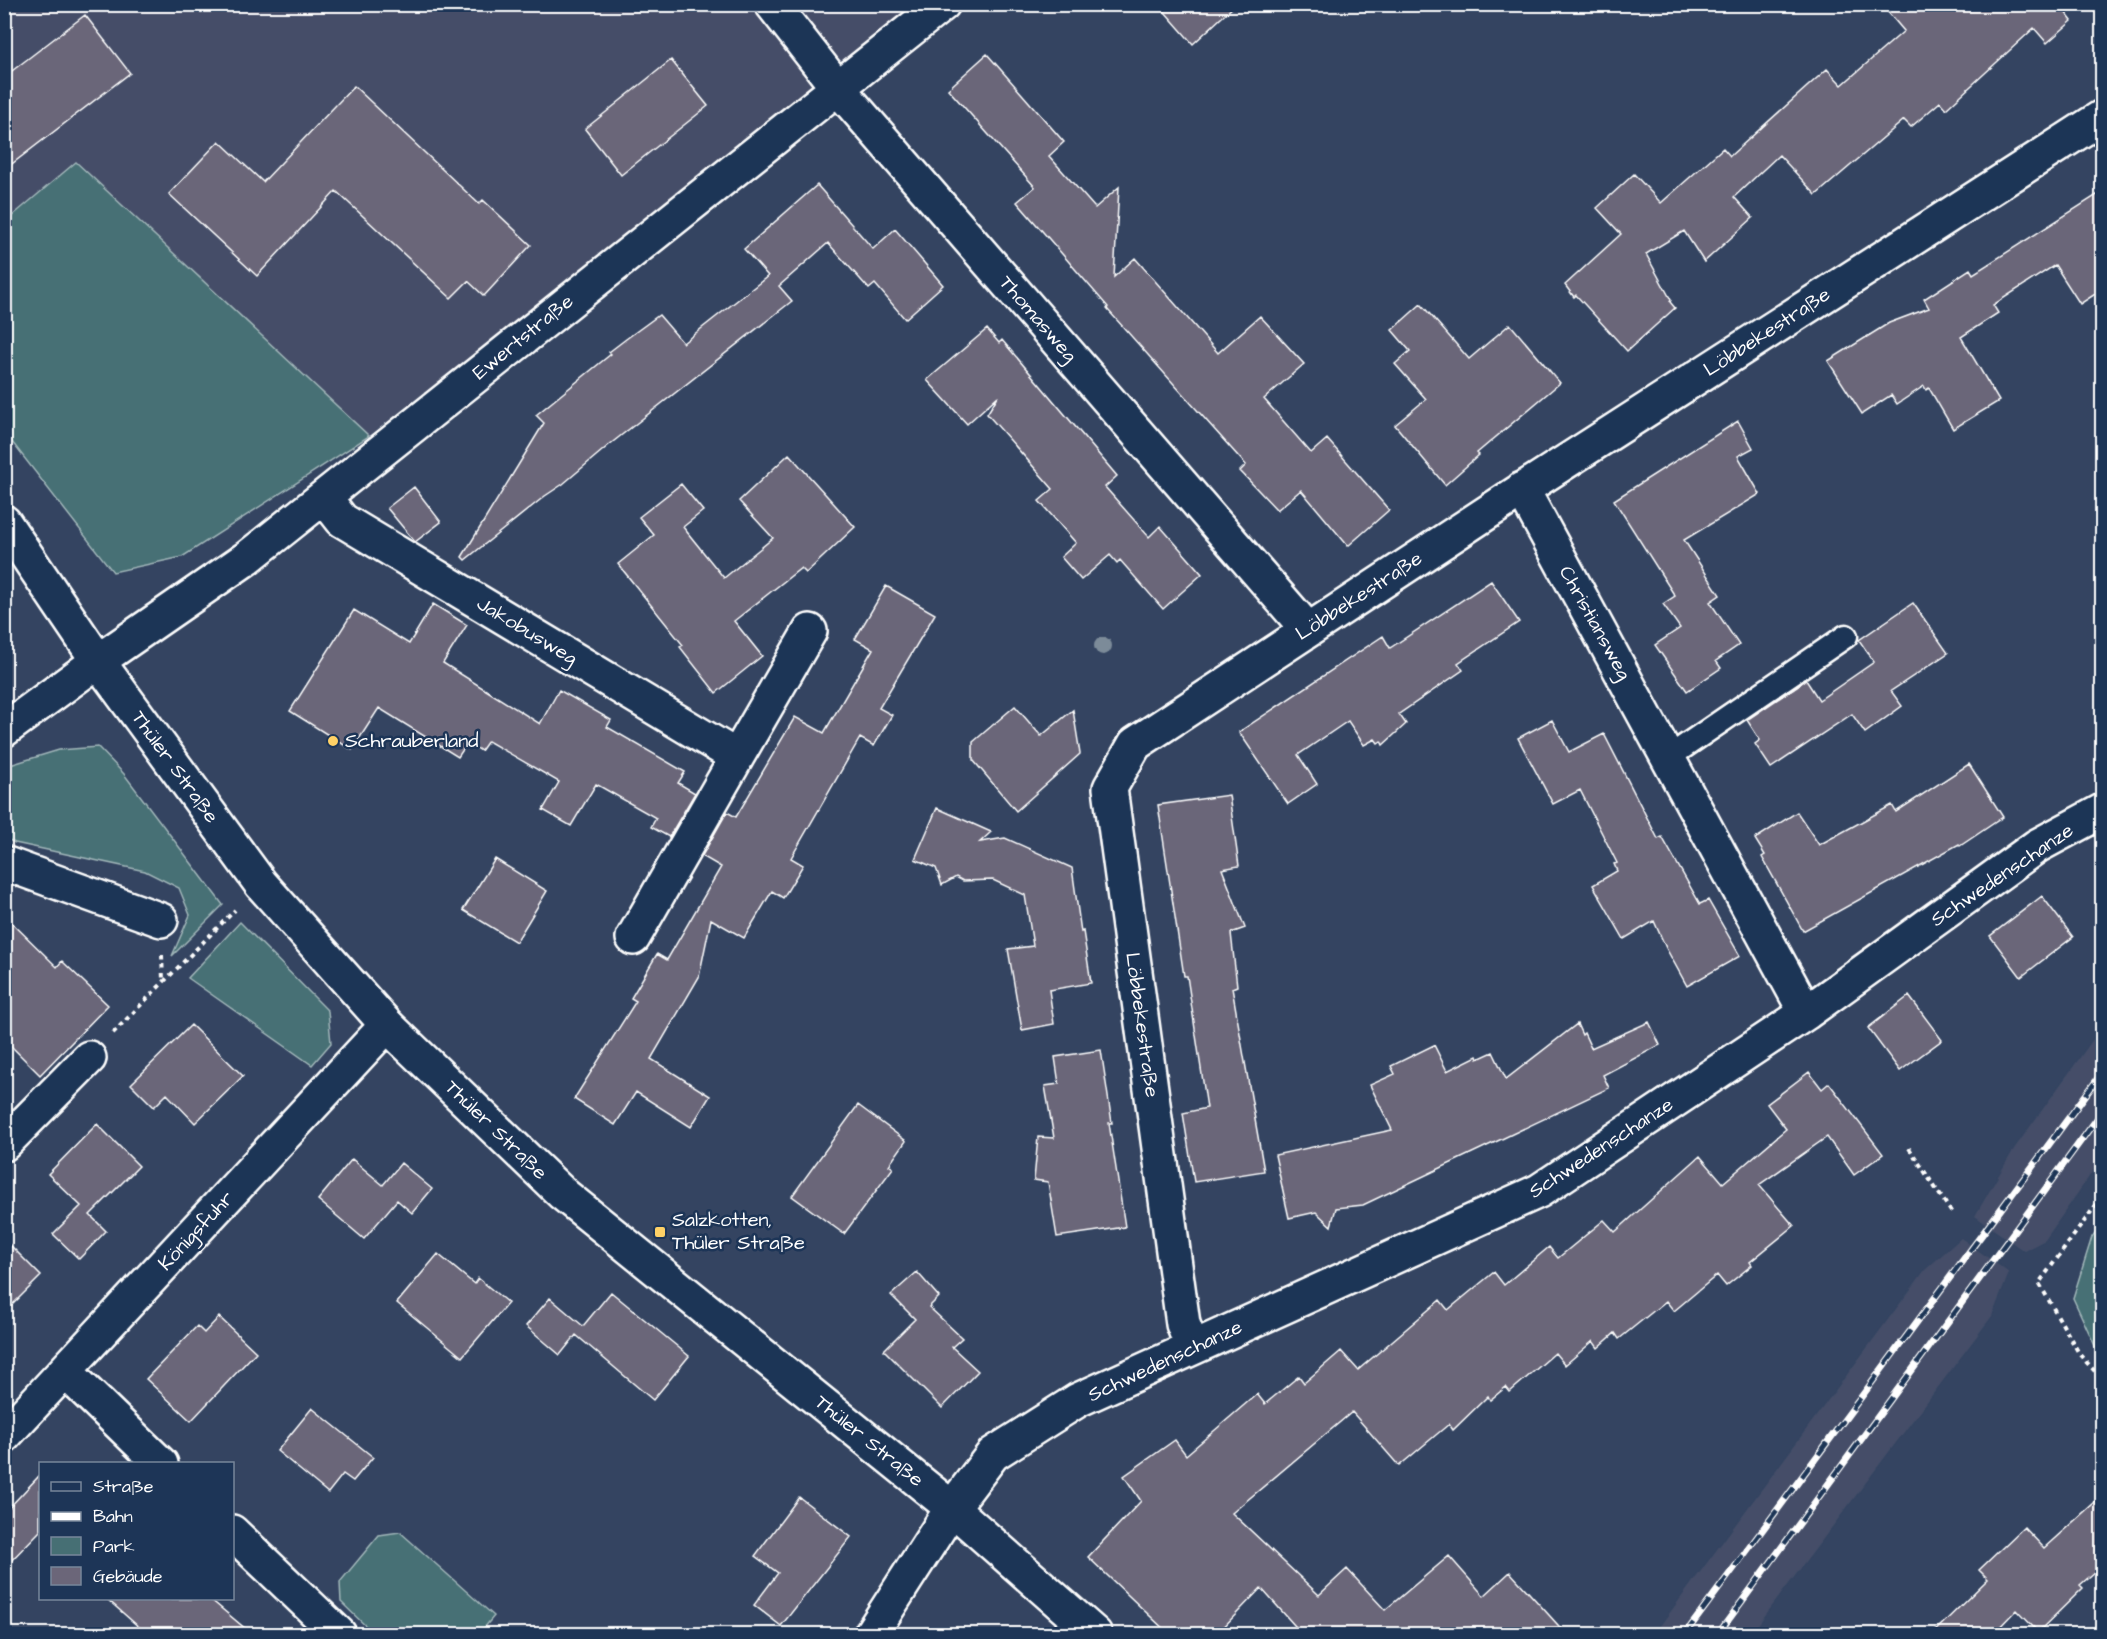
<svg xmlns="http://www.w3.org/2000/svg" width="2107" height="1639" viewBox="0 0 2107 1639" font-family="'Architects Daughter',sans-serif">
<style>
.built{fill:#444e68}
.green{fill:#466f74;stroke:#a2b7ba;stroke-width:1.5}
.building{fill:#6b6679;stroke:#fff;stroke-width:1.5}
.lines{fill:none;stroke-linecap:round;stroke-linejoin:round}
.service-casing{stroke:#fff;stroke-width:27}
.minor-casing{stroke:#fff;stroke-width:38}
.secondary-casing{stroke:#fff;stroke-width:38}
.path{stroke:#fff;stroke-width:4;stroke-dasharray:4.5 4.5;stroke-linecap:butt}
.service{stroke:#1d3557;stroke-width:22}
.minor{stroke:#1d3557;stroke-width:33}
.secondary{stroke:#1d3557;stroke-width:33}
.rail-casing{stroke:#fff;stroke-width:7}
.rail{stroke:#1d3557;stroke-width:4.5;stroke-dasharray:14;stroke-linecap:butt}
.tree{fill:#7b8b99}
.poi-dot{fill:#ffd166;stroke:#1d3557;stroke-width:2}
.labels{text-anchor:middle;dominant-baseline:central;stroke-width:5;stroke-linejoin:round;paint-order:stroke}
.street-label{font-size:20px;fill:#fff;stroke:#1d3557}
.poi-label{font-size:20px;fill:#fff;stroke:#1d3557;text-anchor:start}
</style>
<rect width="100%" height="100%" fill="#344461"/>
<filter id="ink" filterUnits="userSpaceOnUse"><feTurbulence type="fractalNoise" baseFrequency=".0167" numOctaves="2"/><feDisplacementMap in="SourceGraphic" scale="12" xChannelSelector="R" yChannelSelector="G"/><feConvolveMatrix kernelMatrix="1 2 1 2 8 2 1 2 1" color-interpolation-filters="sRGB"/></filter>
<g filter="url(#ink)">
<!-- built -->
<path class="built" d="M 5,5 L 917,5 L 369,436 L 76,162 L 5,222 Z
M 2102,1027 L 2102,1158 L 2045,1240 L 2024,1251 L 1975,1216 L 2014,1149 Z
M 1961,1238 L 2009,1273 L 1992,1316 L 1751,1634 L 1654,1634 L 1925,1270 Z"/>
<!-- green -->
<path class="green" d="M 76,162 L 369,436 L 182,557 L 113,572 L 5,433 L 5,222 Z
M 98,747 L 124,774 L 223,905 L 172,956 L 190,915 L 179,888 L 145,871 L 15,843 L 5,838 L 5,769 L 10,765 L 59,750 Z
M 240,922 L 328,1011 L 331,1043 L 312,1065 L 188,978 Z
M 2102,1223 L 2102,1361 L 2073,1298 L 2092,1237 Z
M 400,1532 L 494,1616 L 479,1634 L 374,1634 L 341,1602 L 340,1582 L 379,1535 Z"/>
<!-- building -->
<path class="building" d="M 1158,4 L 1236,4 L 1193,44 Z
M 1881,4 L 2059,4 L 2072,21 L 2047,43 L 2034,28 L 1946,109 L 1940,102 L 1911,127 L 1904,120 L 1816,195 L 1779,155 L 1734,197 L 1753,218 L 1704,262 L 1684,231 L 1646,254 L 1671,300 L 1670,302 L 1675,308 L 1627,351 L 1576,295 L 1574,297 L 1565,285 L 1621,234 L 1597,208 L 1634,174 L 1661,203 L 1723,148 L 1730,156 L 1827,69 L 1842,85 L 1904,31 Z
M 85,15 L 130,73 L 4,170 L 4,77 Z
M 987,54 L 1064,142 L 1049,156 L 1095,208 L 1119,187 L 1114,277 L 1135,258 L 1218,353 L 1260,316 L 1304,364 L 1264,399 L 1311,453 L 1327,439 L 1389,510 L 1348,546 L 1301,490 L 1277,510 L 1240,471 L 1246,465 L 1107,309 L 1108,307 L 1017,202 L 1035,187 L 948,89 Z
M 671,60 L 708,106 L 621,175 L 585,129 Z
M 354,86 L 479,204 L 483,200 L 531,245 L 484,296 L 468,281 L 451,298 L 336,191 L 257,276 L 169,194 L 219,141 L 263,182 Z
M 817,185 L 873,249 L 895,229 L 943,285 L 905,319 L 875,284 L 869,289 L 828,243 L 779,286 L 792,301 L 609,445 L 563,484 L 545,496 L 465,560 L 462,557 L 544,423 L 536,415 L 611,354 L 609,352 L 626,339 L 659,315 L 683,343 L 768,276 L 744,249 Z
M 2103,191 L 2103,289 L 2080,304 L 2055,265 L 1993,305 L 1998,313 L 1961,337 L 1999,401 L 1953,429 L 1929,388 L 1926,390 L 1924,386 L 1897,404 L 1891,395 L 1862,414 L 1828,361 L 1889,323 L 1929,308 L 1924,299 L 1970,269 L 1973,274 Z
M 1421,304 L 1469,359 L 1510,324 L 1560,383 L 1477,453 L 1479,455 L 1445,485 L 1395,425 L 1426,399 L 1395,364 L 1410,351 L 1392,330 Z
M 987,329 L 999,343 L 1002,340 L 1117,476 L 1105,487 L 1149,537 L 1160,526 L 1202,574 L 1163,609 L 1120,560 L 1117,563 L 1110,555 L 1081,580 L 1061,557 L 1076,543 L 1039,501 L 1053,489 L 987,414 L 998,396 L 967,424 L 927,380 Z
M 1738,421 L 1753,448 L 1738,456 L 1760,494 L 1684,540 L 1720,595 L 1710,602 L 1739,645 L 1716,661 L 1721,668 L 1687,691 L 1655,645 L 1680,628 L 1663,604 L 1675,596 L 1614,500 Z
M 789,454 L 855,527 L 806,573 L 801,568 L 734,621 L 762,656 L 716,693 L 680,647 L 683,645 L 618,564 L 654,535 L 639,517 L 681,484 L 703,511 L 683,527 L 724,578 L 773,538 L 739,501 Z
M 414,487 L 441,522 L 415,542 L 387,508 Z
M 1491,581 L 1519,622 L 1458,663 L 1463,670 L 1399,714 L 1406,724 L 1383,745 L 1381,741 L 1378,743 L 1375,739 L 1364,745 L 1348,721 L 1298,755 L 1317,784 L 1288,804 L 1239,732 L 1383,636 L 1390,648 Z
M 886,586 L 935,614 L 879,708 L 892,715 L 874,746 L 860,738 L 791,858 L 803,865 L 783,898 L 772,891 L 744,938 L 711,919 L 699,977 L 651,1059 L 710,1096 L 691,1127 L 636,1092 L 615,1125 L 574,1099 L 636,1001 L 631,998 L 657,954 L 667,960 L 721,867 L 702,856 L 727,812 L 736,817 L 795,717 L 824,733 L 873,649 L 855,639 Z
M 1913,603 L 1948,653 L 1891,691 L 1902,706 L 1865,733 L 1852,714 L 1771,768 L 1755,744 L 1760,740 L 1747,720 L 1806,680 L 1819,700 L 1874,662 L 1859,640 Z
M 433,604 L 467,625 L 443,663 L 540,724 L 559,690 L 611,720 L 607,727 L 685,772 L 678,783 L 695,793 L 669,837 L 651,827 L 656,818 L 596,784 L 571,826 L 543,810 L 559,782 L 488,741 L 481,751 L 468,742 L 458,757 L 379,708 L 352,750 L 290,711 L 354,610 L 409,644 Z
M 1015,706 L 1041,736 L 1073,710 L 1080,754 L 1016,811 L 973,760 L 973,742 Z
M 1552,720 L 1569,752 L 1604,734 L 1658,839 L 1662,837 L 1700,904 L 1708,900 L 1740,956 L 1687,986 L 1666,948 L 1654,921 L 1624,939 L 1593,885 L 1617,871 L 1614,864 L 1617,863 L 1580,790 L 1553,804 L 1518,738 Z
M 1969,764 L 2003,817 L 1960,846 L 1959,844 L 1803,931 L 1762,857 L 1765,855 L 1755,839 L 1797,812 L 1819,845 L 1892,805 L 1896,812 Z
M 1229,795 L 1239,866 L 1222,869 L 1245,928 L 1231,933 L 1237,986 L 1232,988 L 1264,1171 L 1194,1182 L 1183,1113 L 1207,1108 L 1187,976 L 1184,976 L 1158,805 Z
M 937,808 L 991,832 L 980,842 L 1005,838 L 1072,868 L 1081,932 L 1083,931 L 1091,983 L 1049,990 L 1054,1024 L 1022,1030 L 1008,949 L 1033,946 L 1025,895 L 993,880 L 963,881 L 956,877 L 942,885 L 936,868 L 915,859 Z
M 495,859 L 547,891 L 516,942 L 463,910 Z
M 2042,896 L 2073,937 L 2021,977 L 1990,936 Z
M 4,915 L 57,967 L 62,961 L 108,1005 L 40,1075 L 4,1039 Z
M 1909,996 L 1942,1040 L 1900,1071 L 1868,1028 Z
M 1649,1022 L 1660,1045 L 1603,1075 L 1609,1088 L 1363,1205 L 1336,1208 L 1331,1226 L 1316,1212 L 1289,1218 L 1275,1155 L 1392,1130 L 1370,1085 L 1395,1074 L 1391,1066 L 1434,1045 L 1447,1071 L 1477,1056 L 1478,1059 L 1493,1052 L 1506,1079 L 1577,1024 L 1582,1035 L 1584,1033 L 1591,1048 Z
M 191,1025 L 243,1076 L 195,1123 L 167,1094 L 154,1107 L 131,1084 Z
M 1101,1050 L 1112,1123 L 1109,1123 L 1125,1227 L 1057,1237 L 1048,1182 L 1034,1180 L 1038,1137 L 1054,1138 L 1045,1086 L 1059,1084 L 1055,1057 Z
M 1809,1072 L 1822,1089 L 1829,1083 L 1883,1154 L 1854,1175 L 1827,1137 L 1759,1185 L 1794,1226 L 1750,1262 L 1752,1265 L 1726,1286 L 1717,1275 L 1674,1311 L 1666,1301 L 1619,1339 L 1615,1333 L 1598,1348 L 1593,1341 L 1565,1365 L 1555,1353 L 1510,1392 L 1506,1387 L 1490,1400 L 1488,1396 L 1453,1430 L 1449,1424 L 1399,1466 L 1352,1412 L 1232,1513 L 1319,1595 L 1347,1569 L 1385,1610 L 1449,1556 L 1484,1596 L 1510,1572 L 1567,1635 L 1303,1635 L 1261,1588 L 1216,1635 L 1170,1635 L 1088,1557 L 1141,1501 L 1124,1476 L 1175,1440 L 1186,1455 L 1257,1394 L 1265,1404 L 1299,1376 L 1304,1383 L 1341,1351 L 1358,1370 L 1440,1300 L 1448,1310 L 1494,1272 L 1504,1285 L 1549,1247 L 1558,1258 L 1604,1220 L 1615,1232 L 1700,1156 L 1723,1183 L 1786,1129 L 1767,1104 Z
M 858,1105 L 906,1141 L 889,1165 L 893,1168 L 844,1234 L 792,1196 Z
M 97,1124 L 139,1166 L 90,1215 L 106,1231 L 79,1259 L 53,1234 L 81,1206 L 48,1174 Z
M 352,1159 L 383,1185 L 401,1163 L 432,1189 L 412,1213 L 397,1200 L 364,1239 L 318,1200 Z
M 4,1239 L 41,1276 L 4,1313 Z
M 438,1254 L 474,1284 L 478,1278 L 508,1303 L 462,1357 L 397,1303 Z
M 917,1272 L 939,1297 L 929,1307 L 962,1338 L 952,1347 L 978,1371 L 942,1408 L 884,1350 L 915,1319 L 891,1295 Z
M 611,1292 L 689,1356 L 653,1400 L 576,1335 L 560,1355 L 526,1326 L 550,1298 L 583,1326 Z
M 219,1317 L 256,1352 L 191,1421 L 146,1379 L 197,1326 L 204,1333 Z
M 312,1408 L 373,1457 L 353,1481 L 343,1474 L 328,1493 L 277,1451 Z
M 40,1475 L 40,1531 L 4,1568 L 4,1513 Z
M 2103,1495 L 2103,1565 L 2080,1585 L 2083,1588 L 2038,1632 L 2017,1610 L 1993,1635 L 1931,1635 L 1988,1579 L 1979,1570 L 2024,1527 L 2044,1548 Z
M 799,1497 L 851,1537 L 781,1626 L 754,1605 L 778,1573 L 755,1556 Z
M 107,1599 L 210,1599 L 253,1635 L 148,1635 Z"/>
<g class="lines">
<defs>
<path id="service" d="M 1669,757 L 1846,636"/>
<path id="minor" d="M 772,4 L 837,87 L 1308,630
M 1522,489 L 1806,1013
M 324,497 L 342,520 L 737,757 L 633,938
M 4,730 L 98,661 L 247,558 L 943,4
M 737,757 L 810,631
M 4,863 L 161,920
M 4,1144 L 89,1058
M 1192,1347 L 1183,1324 L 1110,788 L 1135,744 L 1517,493 L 2102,117
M 66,1372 L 161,1464
M 4,1436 L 387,1025
M 232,1532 L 339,1634
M 871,1634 L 952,1508 L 993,1454 L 1078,1400 L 1539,1191 L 1806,1013 L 2037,846 L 2102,811"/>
<path id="secondary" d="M 4,522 L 98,661 L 261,884 L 387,1025 L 563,1194 L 952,1508 L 1095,1634"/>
</defs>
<!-- service casing -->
<use href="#service" class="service-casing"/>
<!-- minor casing -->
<use href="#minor" class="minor-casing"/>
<!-- secondary casing -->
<use href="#secondary" class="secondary-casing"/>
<!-- path -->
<path class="path" d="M 162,955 L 163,980
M 113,1033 L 235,910
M 1909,1148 L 1952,1213
M 2102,1197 L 2039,1283 L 2080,1355 L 2102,1379"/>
<!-- service -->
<use href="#service" class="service"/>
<!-- minor -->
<use href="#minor" class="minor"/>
<!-- secondary -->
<use href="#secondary" class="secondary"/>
<defs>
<path id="rail" d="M 1685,1634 L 2102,1073
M 1718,1634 L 2102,1112"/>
</defs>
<!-- rail casing -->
<use href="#rail" class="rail-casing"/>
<!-- rail -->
<use href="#rail" class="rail"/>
</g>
<!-- trees -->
<circle class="tree" cx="1103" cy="646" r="9"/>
</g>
<!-- markers -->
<g class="poi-dot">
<circle cx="333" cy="741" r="6"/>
<rect x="654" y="1226" width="12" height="12" rx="3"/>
</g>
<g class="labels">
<!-- street labels -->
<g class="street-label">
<text transform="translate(1038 319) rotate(49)">Thomasweg</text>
<text transform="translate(1767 332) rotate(-33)">Löbbekestraße</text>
<text transform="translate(523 337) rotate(-39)">Ewertstraße</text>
<text transform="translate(1359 596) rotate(-33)">Löbbekestraße</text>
<text transform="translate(1595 623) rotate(61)">Christiansweg</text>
<text transform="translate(527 631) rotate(31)">Jakobusweg</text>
<text transform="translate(175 767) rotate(54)">Thüler Straße</text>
<text transform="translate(2002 875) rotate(-34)">Schwedenschanze</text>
<text transform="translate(1142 1025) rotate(82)">Löbbekestraße</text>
<text transform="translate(496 1130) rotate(44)">Thüler Straße</text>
<text transform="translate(1601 1148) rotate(-33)">Schwedenschanze</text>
<text transform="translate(196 1231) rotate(-47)">Königsfuhr</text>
<text transform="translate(1165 1361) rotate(-25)">Schwedenschanze</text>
<text transform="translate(869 1441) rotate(39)">Thüler Straße</text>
</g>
<!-- poi labels -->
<g class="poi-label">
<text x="345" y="741">Schrauberland</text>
<text x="672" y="1220">Salzkotten,<tspan x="672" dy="23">Thüler Straße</tspan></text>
</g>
</g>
<!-- margin -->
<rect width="2107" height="1639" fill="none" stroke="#1d3557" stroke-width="24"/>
<rect x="12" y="12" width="2083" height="1615" fill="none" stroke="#fff" stroke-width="2" filter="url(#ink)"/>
<!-- legend -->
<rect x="39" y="1462" width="195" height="138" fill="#1d3557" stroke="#77869a" stroke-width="1.5"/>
<rect x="51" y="1482" width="30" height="9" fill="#1d3557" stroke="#77869a" stroke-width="1.5"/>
<text x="93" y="1492" font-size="18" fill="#ffffff">Straße</text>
<rect x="51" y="1512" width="30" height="9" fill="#ffffff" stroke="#77869a" stroke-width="1.5"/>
<text x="93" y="1522" font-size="18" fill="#ffffff">Bahn</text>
<rect x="51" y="1537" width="30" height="18" fill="#466f74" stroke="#77869a" stroke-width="1.5"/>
<text x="93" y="1552" font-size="18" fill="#ffffff">Park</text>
<rect x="51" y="1567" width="30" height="18" fill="#6b6679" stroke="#77869a" stroke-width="1.5"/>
<text x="93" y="1582" font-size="18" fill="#ffffff">Gebäude</text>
</svg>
